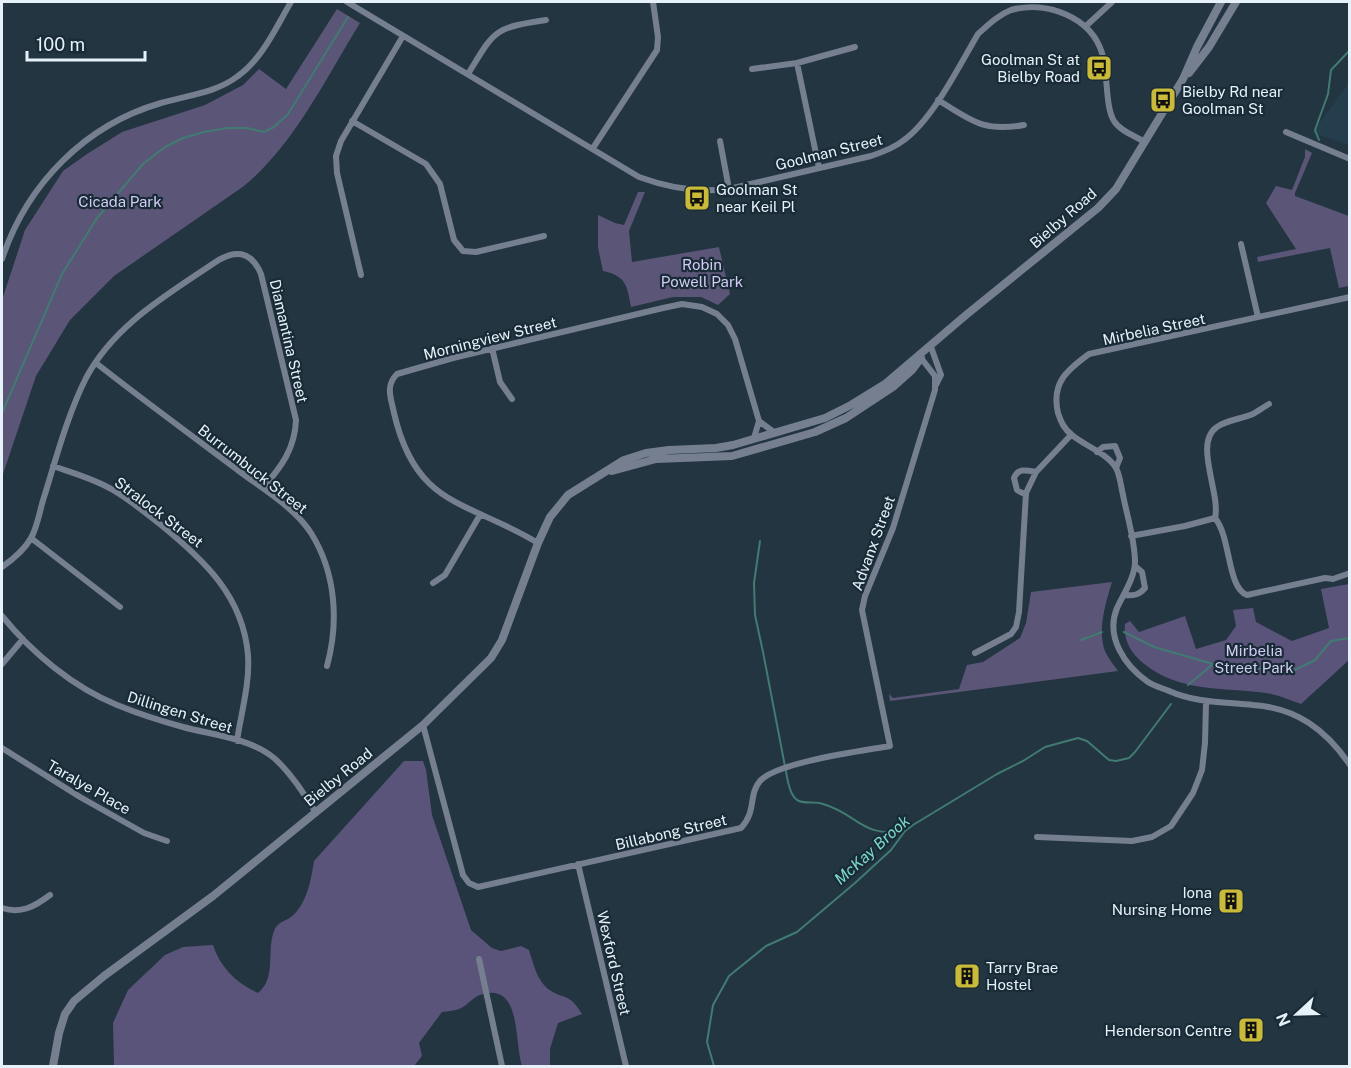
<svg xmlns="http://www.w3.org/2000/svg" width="1351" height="1068" viewBox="0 0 1351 1068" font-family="'Public Sans',sans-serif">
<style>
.built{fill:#253e4e}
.green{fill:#5b5577}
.forest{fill:#5a547a}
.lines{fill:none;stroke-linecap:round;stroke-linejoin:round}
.stream{stroke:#417b72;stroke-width:2}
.minor{stroke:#767f90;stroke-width:6}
.tertiary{stroke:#767f90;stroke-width:8}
.labels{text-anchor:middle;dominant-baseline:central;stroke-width:4.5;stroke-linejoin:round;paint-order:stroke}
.poi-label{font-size:15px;fill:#e6f1f9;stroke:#192b36;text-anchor:end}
.street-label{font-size:15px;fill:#e6f1f9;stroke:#192b36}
.park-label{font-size:15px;fill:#d2ccf4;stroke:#192b36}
.water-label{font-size:16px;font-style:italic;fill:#7cdacc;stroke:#192b36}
</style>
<rect width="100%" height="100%" fill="#223540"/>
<!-- built -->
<path class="built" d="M 1349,83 L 1349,145 L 1312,133 Z"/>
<!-- green -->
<path class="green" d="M 337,9 L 360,23 C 326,78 294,145 244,186 L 114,276 L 70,320 L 36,376 L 2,477 L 2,300 L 25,230 L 63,171 L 87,154 L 122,132 L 205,105 L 243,85 L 259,69 L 286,89 Z
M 1305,149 L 1312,153 L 1295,193 L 1295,196 L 1349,216 L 1349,286 L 1339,288 L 1330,248 L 1258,262 L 1257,257 L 1296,249 L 1266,203 L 1276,186 L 1292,190 L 1305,157 Z
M 638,192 L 645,192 L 629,231 L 632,262 L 719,247 L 730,294 L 718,305 L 701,297 L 673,297 L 631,307 C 627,285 626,276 603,271 L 598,248 L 598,215 L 615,223 L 624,225 Z
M 1112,582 C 1106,602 1097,630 1105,651 C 1108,658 1114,665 1118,671 L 890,701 L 889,694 L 893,698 L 959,689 L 967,665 L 983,662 L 1020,638 L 1026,623 L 1031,592 Z"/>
<!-- forest -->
<path class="forest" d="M 1349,584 L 1349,660 L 1301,704 C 1290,700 1278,695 1266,693 C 1222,687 1180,693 1143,663 C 1131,653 1123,640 1125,624 L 1130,621 L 1139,632 L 1185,616 L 1196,649 L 1226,640 L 1236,626 L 1233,610 L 1253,608 L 1256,622 L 1292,641 L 1329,628 L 1321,589 Z
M 404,761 L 423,761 L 426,770 L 432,815 L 471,930 L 492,948 L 501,951 L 521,946 L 529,950 C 533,963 537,980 548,989 C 565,1001 568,991 582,1014 L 558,1023 L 550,1049 L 550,1066 L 522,1066 C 514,1042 522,980 480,995 C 473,997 468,1005 461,1008 C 456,1011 448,1011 442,1012 L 419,1043 L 422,1056 L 414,1066 L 114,1066 L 113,1023 L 128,990 L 165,955 L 183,947 L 213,945 C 220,967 236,983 258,993 C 277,977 266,952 274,931 C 277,922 284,922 291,917 C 307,904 311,880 314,861 Z"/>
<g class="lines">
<!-- stream -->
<path class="stream" d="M 1319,140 L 1315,130 L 1328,94 L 1331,70 L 1350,50
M 2,413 L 62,274 L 97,218 L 143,164 L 165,147 L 183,138 L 204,132 L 227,128 L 247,128 L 264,132 L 274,127 L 288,114 L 348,17
M 760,541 L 754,583 L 755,615 L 763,652 L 788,782 C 790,789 792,798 799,801 C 806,804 816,801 823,804 C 858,814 861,838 905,831
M 1124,632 L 1154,647 L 1213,664 L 1293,671 L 1315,660 L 1331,641 L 1350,638
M 1081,640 L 1102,632
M 1188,685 L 1213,664
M 714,1066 L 707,1042 L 713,1005 L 729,976 L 766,946 L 797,932 L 855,883 L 891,850 L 905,831 L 913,825 L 997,774 L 1023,761 L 1045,747 L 1078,738 L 1087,741 L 1109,760 L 1116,761 L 1129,758 L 1135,752 L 1171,704"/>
<!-- minor -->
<path class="minor" d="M 347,2 L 639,177 C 669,188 698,193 729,189 L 871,156 C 883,152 894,148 904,140 C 933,119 959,66 978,34 C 988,25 998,15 1011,10 C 1046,0 1091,17 1102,53 C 1108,71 1105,107 1114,121 C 1120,131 1135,136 1145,142
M 1086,26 L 1112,2
M 797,63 L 819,168
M 752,69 L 797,63 L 855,47
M 468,74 C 495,30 493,28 546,20
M 938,100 C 972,121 983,132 1024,125
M 352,121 L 426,164 L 440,184 L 454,240 L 463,251 L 476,252 L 544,236
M 1286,132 L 1350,159
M 720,141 L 729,189
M 593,148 L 657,50 L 658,37 L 653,2
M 1241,244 L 1258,317
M 2,259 C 27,184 85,125 161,103 C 188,95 216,93 238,76 C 263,58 276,27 291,2
M 361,275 L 337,173 L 336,156 L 341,141 L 403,36
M 1350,297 L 1089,354 C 1067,370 1051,383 1058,413 C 1061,422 1064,429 1072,435 C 1085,446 1107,453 1116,468 C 1120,475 1121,487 1123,495 C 1127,516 1135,540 1135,562 C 1135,577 1123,595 1117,608 C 1105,637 1125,666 1148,682 C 1154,686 1162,688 1169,691 C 1196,703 1224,702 1253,705 C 1297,708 1326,730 1350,765
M 931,347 L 941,375 L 936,385
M 492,348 L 500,382 L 512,399
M 96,363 C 143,400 191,435 239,471 C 263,489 295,508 311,533 C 336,573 339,622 327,666
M 1269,404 C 1264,407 1258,411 1253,414 C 1242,419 1226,420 1217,427 C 1193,443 1221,493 1215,518 C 1231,537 1227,588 1247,595 L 1325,578 L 1333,579 L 1350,573
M 759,421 L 775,433
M 1097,452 L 1103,447 L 1115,446 L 1120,458 L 1116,468
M 53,466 C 73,473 95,479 113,490 C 130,500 146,513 161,525 C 204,560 243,596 248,655 C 250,684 241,713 237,741
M 1026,495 L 1017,490 L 1014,478 C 1018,468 1026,470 1036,472
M 1131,536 L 1185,526 L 1215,518
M 31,538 L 120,607
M 538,543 C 467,500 416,508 394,413 C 391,398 385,386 397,374 L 453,358 L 663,308 L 682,304 L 702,307 L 717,314 L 728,325 L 735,339 L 759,421 L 754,438
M 2,567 C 12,560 25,549 31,538 C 38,526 40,508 45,494 C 57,455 68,414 86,378 C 114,325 167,295 214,263 C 234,249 251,250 261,274 L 296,420 C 295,449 281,467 263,488
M 433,583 L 445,575 L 480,515
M 1124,595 C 1134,596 1139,595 1145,588 L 1142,572 L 1135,566
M 2,616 C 32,653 73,687 117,705 C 139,714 161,721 183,727 C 212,735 250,738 274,758 C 291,773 304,794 316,813
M 975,653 L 1011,634 L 1016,627 L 1019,612 L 1026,493 L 1036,472 L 1071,435
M 2,664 L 23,639
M 423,725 L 463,875 L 469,883 L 478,887 L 741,828 C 757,811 748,795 760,781 C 777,762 862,751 890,746 L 862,610 L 865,596 L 893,528 L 935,390 L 935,376 L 921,358
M 2,748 L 80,797 L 144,833 L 167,841
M 1037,837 L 1132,841 L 1152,837 L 1171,826 L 1193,793 L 1202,770 L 1205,743 L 1206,703
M 578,864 L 626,1066
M 2,908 C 21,914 34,907 50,895
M 479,959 L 502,1066"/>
<!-- tertiary -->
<path class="tertiary" d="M 1189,73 L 1209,47 L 1236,2
M 612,471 L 656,459 L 732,456 L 815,432 L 846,418 L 893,387 L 912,370 L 921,358
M 53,1066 L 59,1033 L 65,1014 L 74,1001 L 104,976 L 213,896 L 423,725 L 491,658 L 502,640 L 538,543 L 550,517 L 568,495 L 624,460 L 646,453 L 669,450 L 716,448 L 733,445 L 825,418 L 851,405 L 885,384 L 966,315 L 1098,208 L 1116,189 L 1183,79 L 1197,47 L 1221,2"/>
</g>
<!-- icons -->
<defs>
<symbol id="bus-square" viewBox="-11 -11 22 22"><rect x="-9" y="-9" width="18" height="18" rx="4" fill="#caba39" stroke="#192b36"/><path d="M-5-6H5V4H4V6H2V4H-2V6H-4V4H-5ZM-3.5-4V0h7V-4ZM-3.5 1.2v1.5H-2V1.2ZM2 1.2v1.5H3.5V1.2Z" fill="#111"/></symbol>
<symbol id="building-square" viewBox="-11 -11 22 22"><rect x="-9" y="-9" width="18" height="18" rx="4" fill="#caba39" stroke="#192b36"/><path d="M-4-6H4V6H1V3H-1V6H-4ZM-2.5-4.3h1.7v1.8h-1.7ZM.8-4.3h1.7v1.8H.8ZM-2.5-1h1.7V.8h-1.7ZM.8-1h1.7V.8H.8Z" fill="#111"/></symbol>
</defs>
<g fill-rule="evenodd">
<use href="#bus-square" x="1084" y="53" width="30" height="30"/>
<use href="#bus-square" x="1148" y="85" width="30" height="30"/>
<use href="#bus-square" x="682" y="183" width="30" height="30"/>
<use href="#building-square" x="1216" y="886" width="30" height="30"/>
<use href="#building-square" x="952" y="961" width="30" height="30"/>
<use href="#building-square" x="1236" y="1015" width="30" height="30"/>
</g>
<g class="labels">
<!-- poi labels -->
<g class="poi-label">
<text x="1080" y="59">Goolman St at<tspan x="1080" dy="17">Bielby Road</tspan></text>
<text x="1182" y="91" text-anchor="start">Bielby Rd near<tspan x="1182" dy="17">Goolman St</tspan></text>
<text x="716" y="189" text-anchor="start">Goolman St<tspan x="716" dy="17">near Keil Pl</tspan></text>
<text x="1212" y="892">Iona<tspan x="1212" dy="17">Nursing Home</tspan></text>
<text x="986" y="967" text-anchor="start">Tarry Brae<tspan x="986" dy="17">Hostel</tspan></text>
<text x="1232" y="1030">Henderson Centre</text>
</g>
<!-- street labels -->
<g class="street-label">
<text transform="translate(829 152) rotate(-14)">Goolman Street</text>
<text transform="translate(1063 218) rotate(-41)">Bielby Road</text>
<text transform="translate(1154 329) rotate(-12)">Mirbelia Street</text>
<text transform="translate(490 338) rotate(-14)">Morningview Street</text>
<text transform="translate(289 341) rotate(77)">Diamantina Street</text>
<text transform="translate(253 469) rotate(38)">Burrumbuck Street</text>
<text transform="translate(159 512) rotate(37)">Stralock Street</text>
<text transform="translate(873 543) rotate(-70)">Advanx Street</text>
<text transform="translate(180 712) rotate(17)">Dillingen Street</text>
<text transform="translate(338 777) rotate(-39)">Bielby Road</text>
<text transform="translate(89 787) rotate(30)">Taralye Place</text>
<text transform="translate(671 832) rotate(-13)">Billabong Street</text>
<text transform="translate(614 963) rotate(77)">Wexford Street</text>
</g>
<!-- park labels -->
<g class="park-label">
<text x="120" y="201">Cicada Park</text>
<text x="702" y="264">Robin<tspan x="702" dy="17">Powell Park</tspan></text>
<text x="1254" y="650">Mirbelia<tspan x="1254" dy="17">Street Park</tspan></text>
</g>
<!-- water labels -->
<g class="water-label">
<text transform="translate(872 850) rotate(-42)">McKay Brook</text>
</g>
</g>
<!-- border -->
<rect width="1351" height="1068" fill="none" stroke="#e6f1f9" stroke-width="6"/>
<!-- north arrow -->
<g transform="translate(1297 1014) rotate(248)" stroke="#192b36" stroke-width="4.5" paint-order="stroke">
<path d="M0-4.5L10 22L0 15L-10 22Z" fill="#e6f1f9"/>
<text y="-9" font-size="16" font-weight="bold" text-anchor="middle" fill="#e6f1f9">N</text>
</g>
<!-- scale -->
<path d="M27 51v9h118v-9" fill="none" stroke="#e6f1f9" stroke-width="3"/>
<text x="36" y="51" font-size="18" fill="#e6f1f9" stroke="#192b36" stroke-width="4.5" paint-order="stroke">100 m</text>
</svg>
